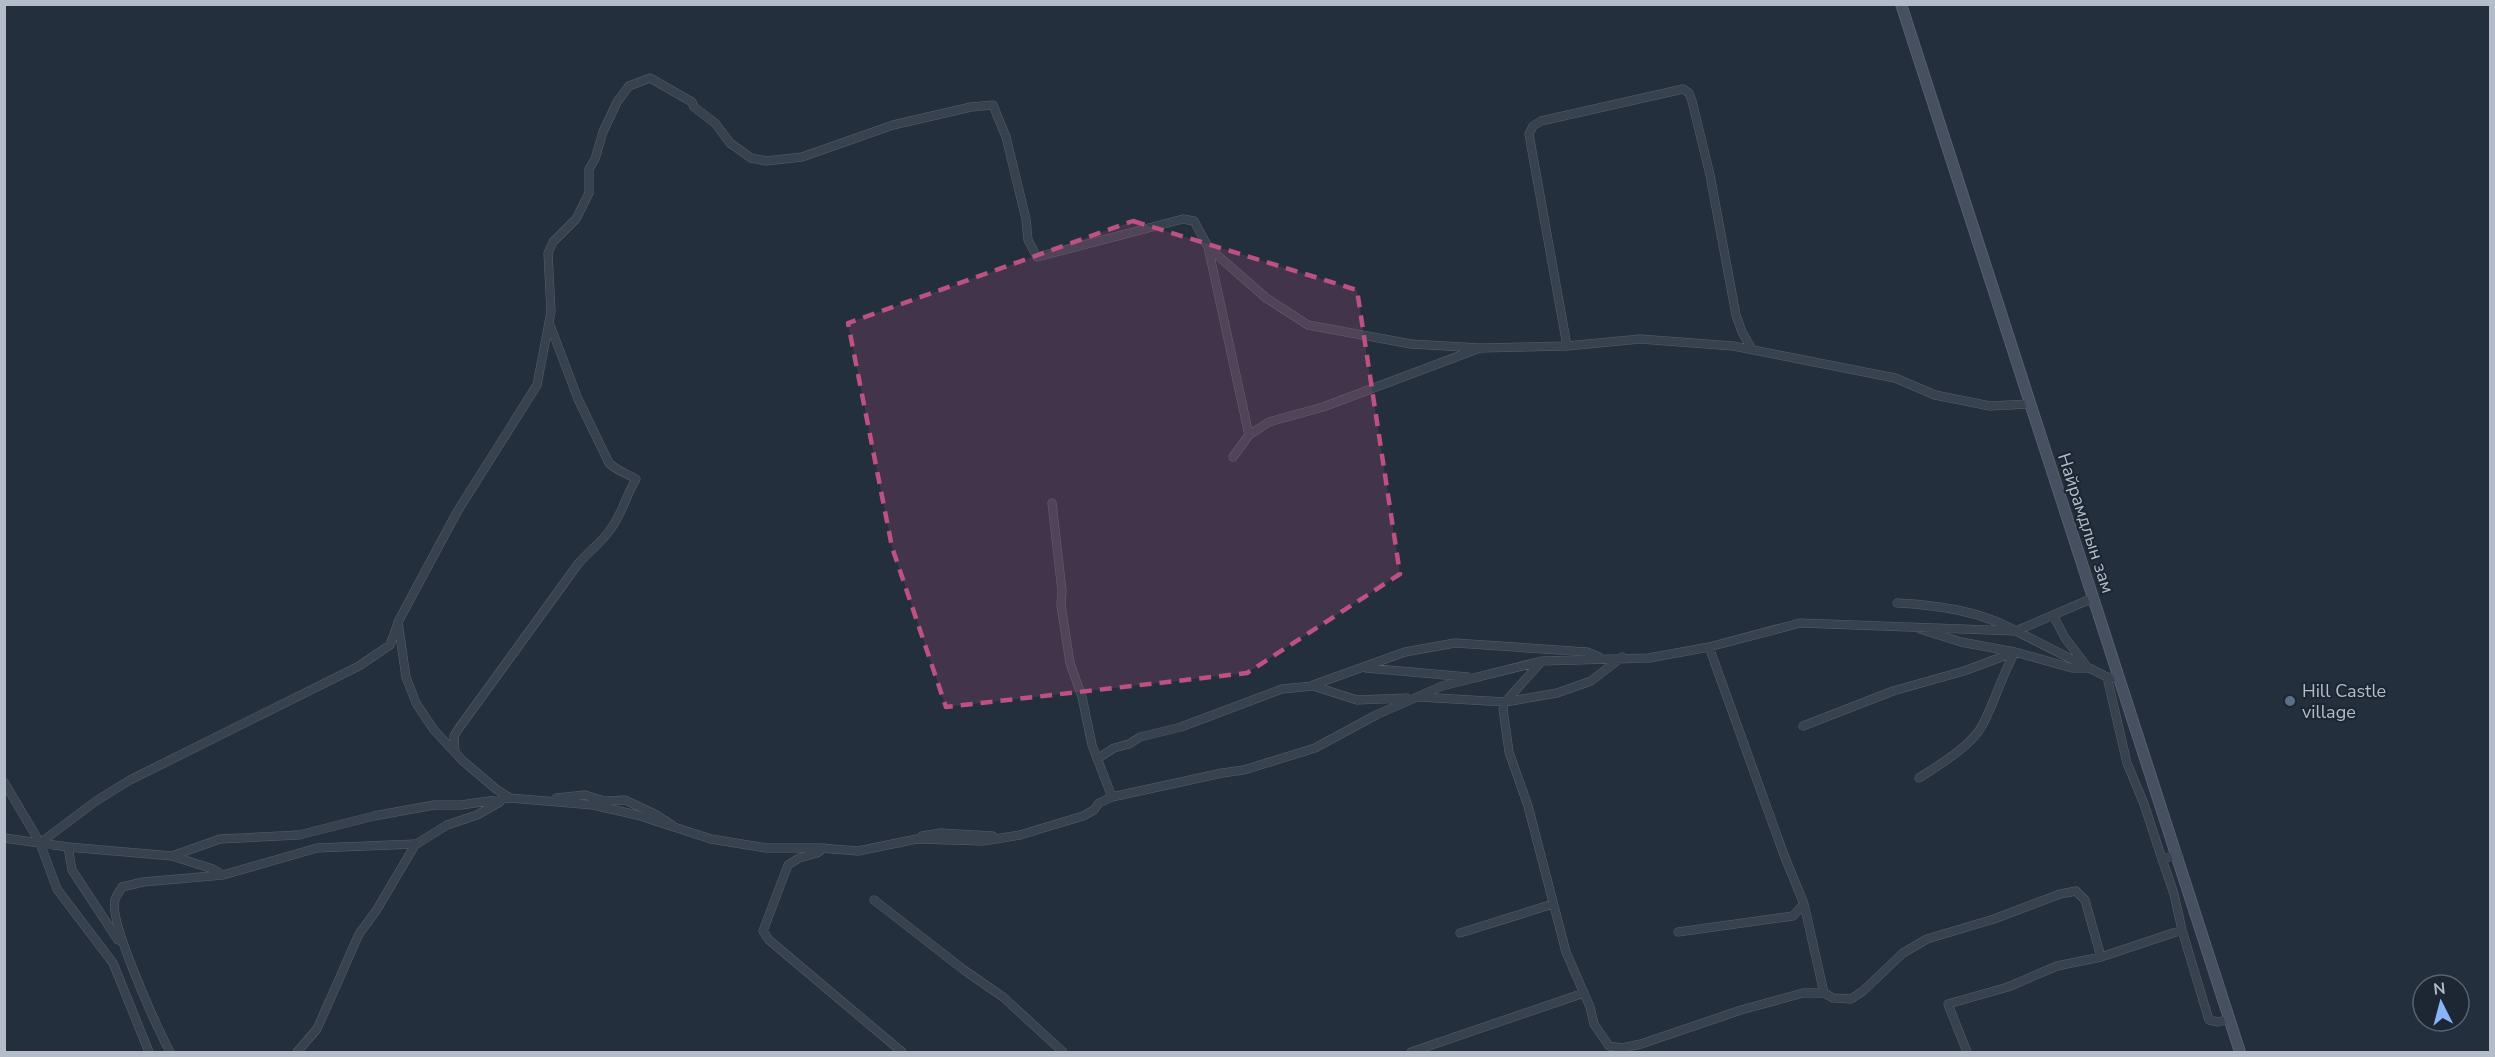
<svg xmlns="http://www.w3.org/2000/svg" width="2495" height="1057" viewBox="0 0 2495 1057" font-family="'Nunito Sans',sans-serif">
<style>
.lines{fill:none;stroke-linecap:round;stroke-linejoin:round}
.street-casing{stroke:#565f6c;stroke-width:9}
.secondary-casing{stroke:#565f6c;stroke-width:12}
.street{stroke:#38414e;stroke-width:8}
.secondary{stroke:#465061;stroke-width:10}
.marked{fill:#bd5182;fill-opacity:0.2;stroke:#bd5182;stroke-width:4.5;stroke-dasharray:12 8;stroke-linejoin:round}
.service-dot{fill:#5c6f8a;stroke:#1d2633;stroke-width:2}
.labels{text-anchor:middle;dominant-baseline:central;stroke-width:4.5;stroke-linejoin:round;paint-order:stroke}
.street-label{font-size:18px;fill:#b4bcc9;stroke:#1d2633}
.poi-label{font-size:18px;fill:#b4bcc9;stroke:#1d2633;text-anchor:start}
</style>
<rect width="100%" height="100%" fill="#242f3e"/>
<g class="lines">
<defs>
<path id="street" d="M 1208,247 L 1249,435
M 1567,346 L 1529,134 L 1533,126 L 1541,121 L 1683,89 L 1689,93 L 1692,101 L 1710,175 L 1736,315 L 1742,332 L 1751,348
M 1480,348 L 1411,344 L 1308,325 L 1266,298 L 1208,247 L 1194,221 L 1183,219 L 1037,257 L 1028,240 L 1026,219 L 1006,137 L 993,105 L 971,107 L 893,125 L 802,157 L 766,161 L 751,158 L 730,143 L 715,123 L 694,107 L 692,102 L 650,78 L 629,86 L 617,102 L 603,132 L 595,159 L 589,169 L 589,193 L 576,219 L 553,242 L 548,253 L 551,312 L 537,385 L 457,512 L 398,622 L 406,677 L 416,703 L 434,730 L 463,761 L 496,789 L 510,798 L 593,805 L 637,815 L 711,839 L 766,848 L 819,848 L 858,851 L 917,839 L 983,841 L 1020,835 L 1083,816 L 1094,810 L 1099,803 L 1112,797 L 1222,773 L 1244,770 L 1315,748 L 1376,715 L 1442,686 L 1542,661 L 1649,658 L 1709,647 L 1800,623 L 2016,631 L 2107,677 L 2120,679
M 1233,457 L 1249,435 L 1269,422 L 1323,407 L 1480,348 L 1567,346 L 1640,339 L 1733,346 L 1895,378 L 1935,395 L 1990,406 L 2029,404
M 1052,503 L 1062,591 L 1061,605 L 1070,663 L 1082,697 L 1092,745 L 1112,797
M 1897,603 C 1938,605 1980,611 2016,631 L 2093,598
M 2053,615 L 2065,638 L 2085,664
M 1920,629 L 1961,642 L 2015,652 L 2072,668 L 2089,668
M 1709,647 L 1784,855 L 1804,904 L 1824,993
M 1541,662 L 1505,702 L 1503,709 L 1509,752 L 1528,806 L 1566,952 L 1590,1007 L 1594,1024 L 1609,1046 L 1622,1048 L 1641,1044 L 1741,1010 L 1803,993 L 1824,993 L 1833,998 L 1851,999 L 1863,991 L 1903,953 L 1927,939 L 1994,919 L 2060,894 L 2076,891 L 2085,900 L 2101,957
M 1366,668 L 1468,677
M 2107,677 L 2127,763 L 2144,804 L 2162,859
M 1313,685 L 1405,652 L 1455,643 L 1587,652 L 1599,657
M 1419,697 L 1505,702 L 1557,693 L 1591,681 L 1622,657
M 1803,726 L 1893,691 L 1964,671 L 2015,652
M 455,753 L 454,736 L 459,728 L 578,564 C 588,552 600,544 610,530 C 622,514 626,496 636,479 C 626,473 617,471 609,463 L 578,399 L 550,325
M 1097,759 L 1114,748 L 1129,744 L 1140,737 L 1181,727 L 1282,689 L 1313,686 L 1357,700 L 1407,698
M 1919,778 C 1939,765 1972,746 1983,724 C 1995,701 2002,675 2015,652
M 4,782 L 40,843 L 57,889 L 113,963 L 149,1052
M 556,798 L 585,795 L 604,801 L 625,800 L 655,814 L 672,825
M 922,836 L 941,833 L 993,836
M 4,838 L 68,847 L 172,856 L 220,839 L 299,835 L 374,816 L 434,805 L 461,805 L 510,798
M 40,843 L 96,801 L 130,780 L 359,666 L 390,645 L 398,623
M 68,847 L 72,870 L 118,940
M 824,848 L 817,853 L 799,858 L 788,865 L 763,931 L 769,940 L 902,1052
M 2178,855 L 2162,859 L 2174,894 L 2182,930 L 2209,1020 L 2218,1022 L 2230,1019
M 172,856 L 213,869 L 223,875
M 874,900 L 964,970 L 1003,997 L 1063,1052
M 1678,932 L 1793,916 L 1804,904
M 1460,933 L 1553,904
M 170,1052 C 158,1029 108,921 115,900 C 116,896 120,891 122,887 L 143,882 L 223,875 L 317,848 L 415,844
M 297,1052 L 317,1029 L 359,934 L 376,911 L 415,845 L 447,825 L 477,815 L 500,802
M 1411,1052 L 1584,993
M 1967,1052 L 1948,1004 L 2008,987 L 2057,966 L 2101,957 L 2182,930"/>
<path id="secondary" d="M 1901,4 L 2240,1052"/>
</defs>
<!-- street casing -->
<use href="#street" class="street-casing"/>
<!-- secondary casing -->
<use href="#secondary" class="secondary-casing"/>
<!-- street -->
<use href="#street" class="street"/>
<!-- secondary -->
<use href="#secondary" class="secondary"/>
</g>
<!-- marked area -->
<path class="marked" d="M 1133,221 L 1357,290 L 1400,574 L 1247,673 L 946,707 L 892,547 L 848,323 Z"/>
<!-- markers -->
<circle class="service-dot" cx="2290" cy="701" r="6"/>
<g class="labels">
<!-- street labels -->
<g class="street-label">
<text transform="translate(2086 523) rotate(72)">Найрамдлын зам</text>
</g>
<!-- poi labels -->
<g class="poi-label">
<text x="2302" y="691">Hill Castle<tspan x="2302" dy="21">village</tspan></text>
</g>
</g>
<!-- border -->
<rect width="2495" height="1057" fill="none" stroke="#b4bcc9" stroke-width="12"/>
<!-- north arrow -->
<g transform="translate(2441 1003) rotate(354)"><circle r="28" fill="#1d2633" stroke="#59626f" stroke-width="1.5"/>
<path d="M0-4.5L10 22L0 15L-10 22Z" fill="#8ab4f8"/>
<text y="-9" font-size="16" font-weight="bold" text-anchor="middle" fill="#b4bcc9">N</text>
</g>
</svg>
